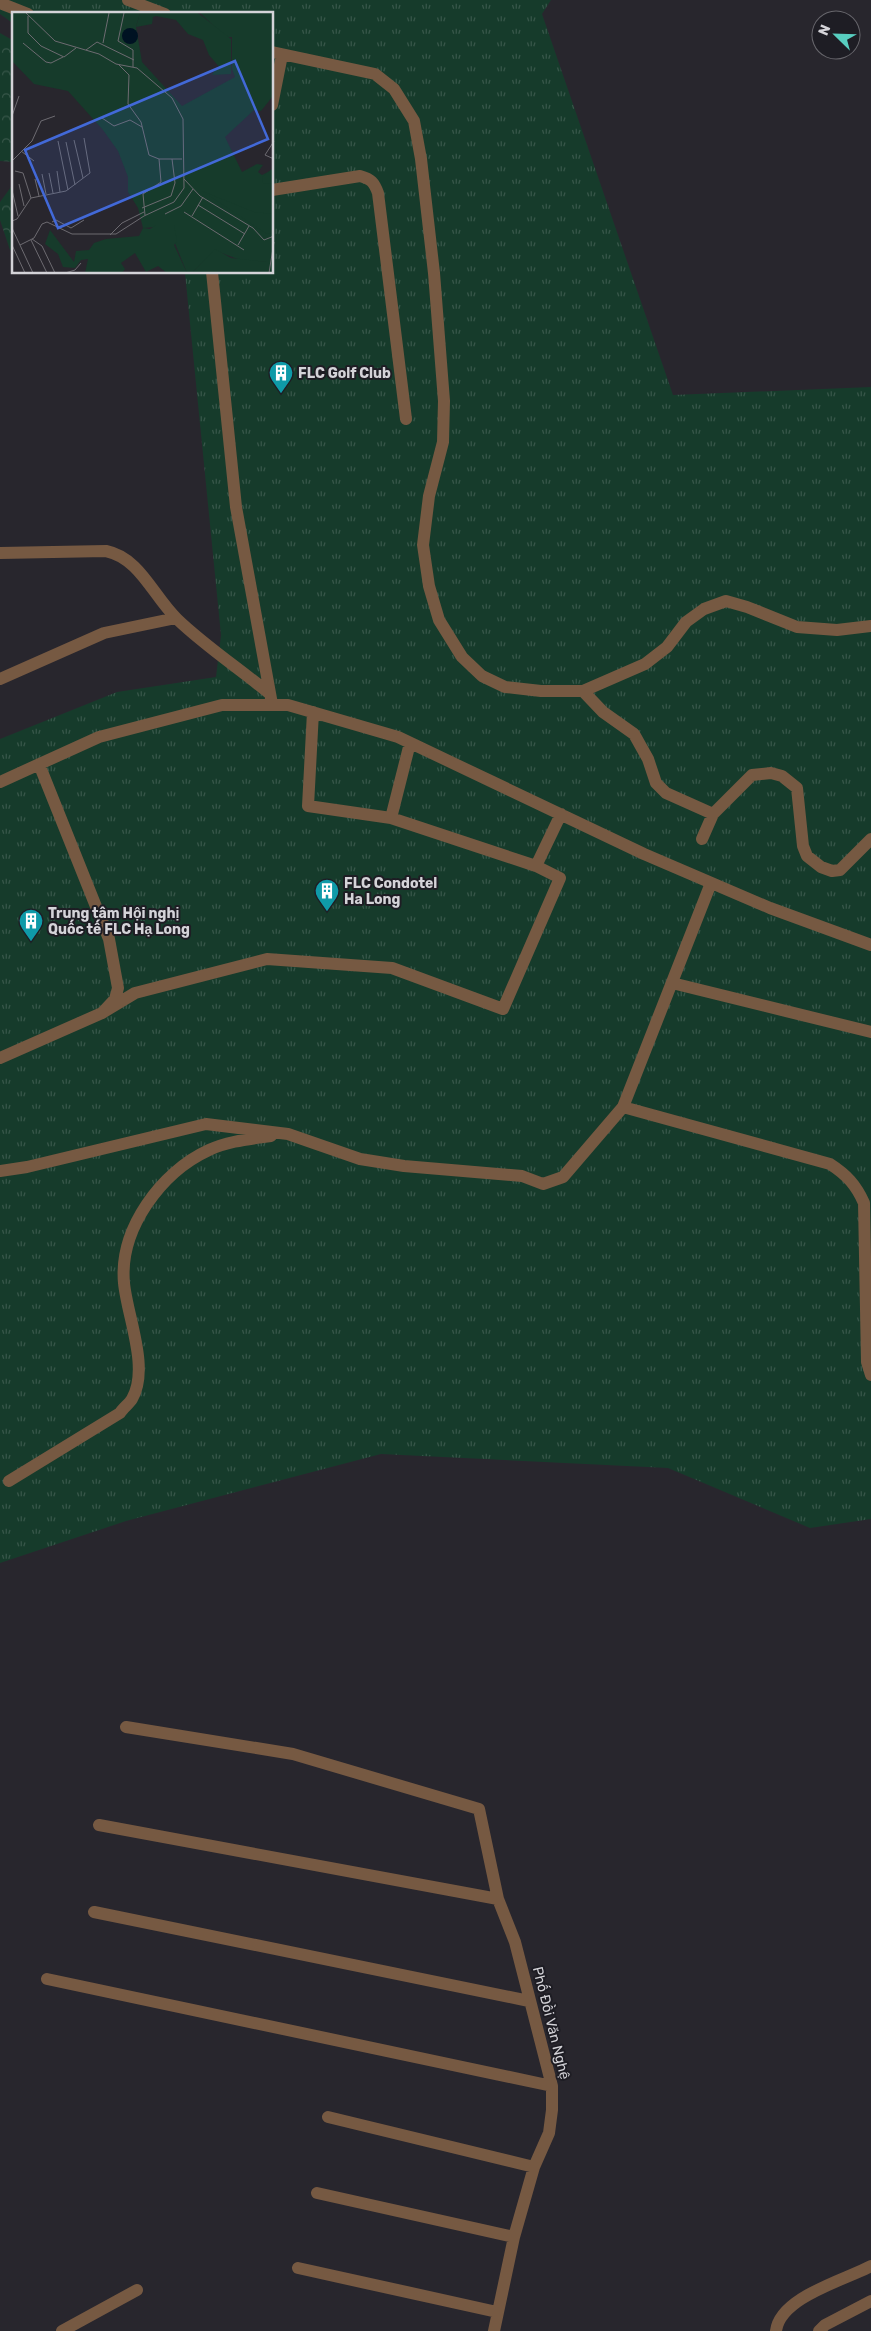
<svg xmlns="http://www.w3.org/2000/svg" width="871" height="2331" viewBox="0 0 871 2331" font-family="Rubik,sans-serif">
<style>
.grass{fill:url(#grass-tufts)}
.forest{fill:url(#forest-crowns)}
.lines{fill:none;stroke-linecap:round;stroke-linejoin:round}
.minor{stroke:#765942;stroke-width:12}
.labels{text-anchor:middle;dominant-baseline:central;stroke-width:4;stroke-linejoin:round;paint-order:stroke}
.poi-label{font-size:14px;font-weight:bold;fill:#d4d3d8;stroke:#1e1d24;text-anchor:start}
.street-label{font-size:14px;fill:#d4d3d8;stroke:#1e1d24}
.inset-road{fill:none;stroke:#6d6b71;stroke-width:1}
.view{fill:#4269d8;fill-opacity:0.15;stroke:#4269d8;stroke-width:2.5}
.inset-edge{fill:none;stroke:#d4d3d8;stroke-width:2.5}
</style>
<defs>
<pattern id="grass-tufts" width="24" height="20" patternUnits="userSpaceOnUse" patternTransform="scale(1.25)"><rect width="24" height="20" fill="#163b2b"/><path d="M3 7l-1-3M5 7V3M7 7l1-3M15 17l-1-3M17 17v-4M19 17l1-3" fill="none" stroke="#375649"/></pattern>
<pattern id="forest-crowns" width="20" height="18" patternUnits="userSpaceOnUse" patternTransform="scale(1.25)"><rect width="20" height="18" fill="#163b2b"/><path d="M2 6a3 3 0 1 1 6 0M12 15a3 3 0 1 1 6 0" fill="none" stroke="#375649"/></pattern>
</defs>
<rect width="100%" height="100%" fill="#28262d"/>
<!-- grass -->
<path class="grass" d="M 0,0 L 551,0 L 542,14 L 673,395 L 871,387 L 871,1519 L 810,1528 L 668,1468 L 381,1454 L 126,1521 L 0,1563 L 0,739 L 117,692 L 216,677 L 221,635 L 185,273 L 272,272 L 272,14 L 14,14 L 14,24 L 0,14 Z"/>
<!-- forest -->
<path class="forest" d="M 0,33 L 14,41 L 14,162 L 0,161 Z
M 14,183 L 14,252 L 10,250 L 0,220 L 0,202 Z"/>
<g class="lines">
<!-- minor -->
<path class="minor" d="M 128,0 L 165,14
M 0,3 L 28,14
M 272,52 L 375,74 L 394,89 L 414,121 L 421,159 L 434,273 L 444,401 L 443,442 L 429,496 L 423,545 L 429,586 L 439,620 L 462,657 L 482,676 L 505,687 L 541,691 L 583,691 L 645,664 L 667,647 L 686,622 L 704,609 L 726,601 L 747,607 L 797,627 L 837,630 L 871,626
M 272,105 L 282,55
M 272,190 L 360,176 C 371,179 374,182 378,193 L 406,419
M 212,272 L 236,507 L 272,704
M 0,553 L 106,551 C 140,558 153,596 177,619 C 205,646 240,669 270,694
M 0,679 L 104,633 L 176,618
M 583,691 L 603,712 L 634,734 L 648,759 L 656,783 L 666,793 L 713,814
M 313,712 L 308,806 L 391,818
M 410,743 L 391,818 L 536,866
M 0,782 L 99,737 L 222,705 L 288,705 L 398,737 L 644,854 L 770,908 L 871,945
M 702,839 L 713,814 L 752,775 L 771,773 L 782,776 L 797,788 L 803,846 L 807,856 L 821,867 L 832,871 L 840,870 L 871,839
M 672,983 L 871,1032
M 102,1013 L 135,993 L 267,959 L 392,968 L 503,1009 L 560,878 L 536,866 L 561,814
M 0,1058 L 102,1013 L 115,999 L 118,988 L 109,939 L 39,764
M 623,1107 L 830,1164 C 847,1175 856,1185 864,1203 L 867,1362 L 871,1375
M 0,1171 L 27,1167 L 206,1124 L 288,1134 L 360,1159 L 404,1166 L 522,1176 L 543,1184 L 563,1177 L 623,1107 L 711,883
M 9,1481 L 120,1413 C 123,1408 129,1404 132,1399 C 150,1368 127,1316 124,1283 C 119,1229 161,1172 209,1150 C 228,1141 251,1139 271,1136
M 126,1727 L 293,1754 L 479,1809 L 498,1899 L 515,1942 L 552,2086 L 552,2110 L 549,2133 L 534,2167 L 514,2237 L 494,2331
M 99,1825 L 498,1899
M 94,1912 L 529,2001
M 47,1979 L 552,2086
M 328,2117 L 534,2167
M 317,2193 L 514,2237
M 298,2268 L 497,2312
M 62,2331 L 137,2290
M 776,2331 C 780,2297 845,2280 871,2266
M 819,2331 L 825,2325 L 871,2301"/>
</g>
<!-- icons -->
<defs>
<symbol id="building-pin" viewBox="-11 -11 22 30"><path d="M0 17L-7.5 6A9.5 9.5 0 1 1 7.5 6Z" fill="#0f9aa8" stroke="#1e1d24"/><path d="M-4-6H4V6H1V3H-1V6H-4ZM-2.5-4.3h1.7v1.8h-1.7ZM.8-4.3h1.7v1.8H.8ZM-2.5-1h1.7V.8h-1.7ZM.8-1h1.7V.8H.8Z" fill="#fff"/></symbol>
</defs>
<g fill-rule="evenodd">
<use href="#building-pin" x="267" y="359" width="28" height="38"/>
<use href="#building-pin" x="313" y="877" width="28" height="38"/>
<use href="#building-pin" x="17" y="907" width="28" height="38"/>
</g>
<g class="labels">
<!-- poi labels -->
<g class="poi-label">
<text x="298" y="373">FLC Golf Club</text>
<text x="344" y="883">FLC Condotel<tspan x="344" dy="16">Ha Long</tspan></text>
<text x="48" y="913">Trung tâm Hội nghị<tspan x="48" dy="16">Quốc tế FLC Hạ Long</tspan></text>
</g>
<!-- street labels -->
<g class="street-label">
<text transform="translate(551 2023) rotate(76)">Phố Đồi Văn Nghệ</text>
</g>
</g>
<!-- overview -->
<g transform="translate(12 12)">
<rect width="261" height="261" fill="#28262d"/>
<path d="M 0,1 L 128,1 L 124,15 L 130,50 L 170,94 L 223,65 L 220,57 L 220,25 L 214,25 L 188,1 L 261,1 L 261,84 L 249,99 L 242,98 L 213,125 L 230,160 L 245,152 L 251,153 L 246,160 L 250,163 L 258,159 L 261,161 L 261,261 L 254,261 L 255,250 L 231,249 L 207,240 L 201,240 L 180,261 L 175,261 L 156,214 L 131,216 L 126,196 L 116,180 L 116,165 L 106,139 L 91,118 L 56,79 L 22,72 L 0,49 Z" fill="#163b2b"/>
<path d="M 128,1 L 186,1 L 219,27 L 219,62 L 200,63 L 204,56 L 209,57 L 197,43 L 191,28 L 176,22 L 164,8 L 144,4 L 141,5 L 140,12 L 124,15 ZM 261,156 L 261,172 L 251,171 L 250,165 ZM 190,179 L 242,200 L 261,202 L 261,221 L 255,222 ZM 144,213 L 162,213 L 165,229 L 162,233 L 175,261 L 155,261 L 146,254 L 134,260 L 123,241 L 109,251 L 113,257 L 110,261 L 73,261 L 76,247 L 69,248 L 63,256 L 51,255 L 46,242 L 33,232 L 38,218 L 62,250 L 64,239 L 77,238 L 82,231 L 94,227 L 127,224 L 131,216 L 138,217 ZM 203,237 L 219,246 L 255,250 L 255,260 L 180,261 Z" fill="#163b2b"/>
<path d="M 222,28 L 232,28 L 232,48 L 222,48 Z" fill="#163b2b"/>
<path d="M110 24a8 8 0 1 1 16 0a8 8 0 1 1-16 0Z" fill="#001222"/>
<path class="inset-road" d="M 112,1 L 106,29 L 121,38 L 121,55M 16,4 L 16,21 L 29,34 L 52,45 L 64,36M 11,31 L 34,50 L 39,51 L 51,45M 91,31 L 97,1M 74,38 L 85,30 L 122,48M 107,53 L 117,63 L 116,92 L 129,110 L 137,143 L 147,147 L 170,147M 0,104 L 7,84M 90,106 L 102,114 L 118,108 L 130,115M 62,128 L 71,166M 46,129 L 56,178M 262,129 L 253,143 L 262,147M 54,130 L 63,173M 9,139 L 22,149M 0,149 L 20,129 L 29,109 L 43,104M 3,159 L 11,161 L 19,186M 45,159 L 48,180M 37,161 L 41,181M 30,162 L 34,182M 23,167 L 27,184M 172,167 L 188,184 L 241,216 L 252,228 L 262,224M 7,172 L 12,194M 0,178 L 6,204M 186,193 L 233,222M 130,196 L 159,184 L 163,171 L 160,147M 172,200 L 232,238M 153,202 L 169,194 L 181,177M 133,203 L 131,182 L 149,170 L 147,147M 180,204 L 191,185M 0,209 L 5,207 L 19,186 L 54,179 L 78,161 L 72,126M 40,210 L 44,208 L 59,216 L 72,208M 0,216 L 21,261M 98,223 L 110,211 L 132,200M 20,227 L 30,234 L 43,261M 19,228 L 35,261M 0,233 L 13,261M 8,233 L 22,226 L 30,212 L 35,210 L 60,222 L 104,222 L 132,204 L 162,190 L 172,176 L 171,107 L 160,86 L 125,56 L 104,52 L 87,42 L 43,29 L 14,1M 226,233 L 237,214M 53,261 L 63,258 L 69,251M 257,261 L 262,230"/>
<path class="view" d="M 223,49 L 256,127 L 46,216 L 13,138 Z"/>
<rect width="261" height="261" class="inset-edge"/>
</g>
<!-- north arrow -->
<g transform="translate(836 35) rotate(293)"><circle r="24" fill="#1e1d24" stroke="#67666c"/>
<path d="M0-4L9 19L0 12L-9 19Z" fill="#58cec0"/>
<text y="-8" font-size="14" font-weight="bold" text-anchor="middle" fill="#d4d3d8">N</text>
</g>
</svg>
